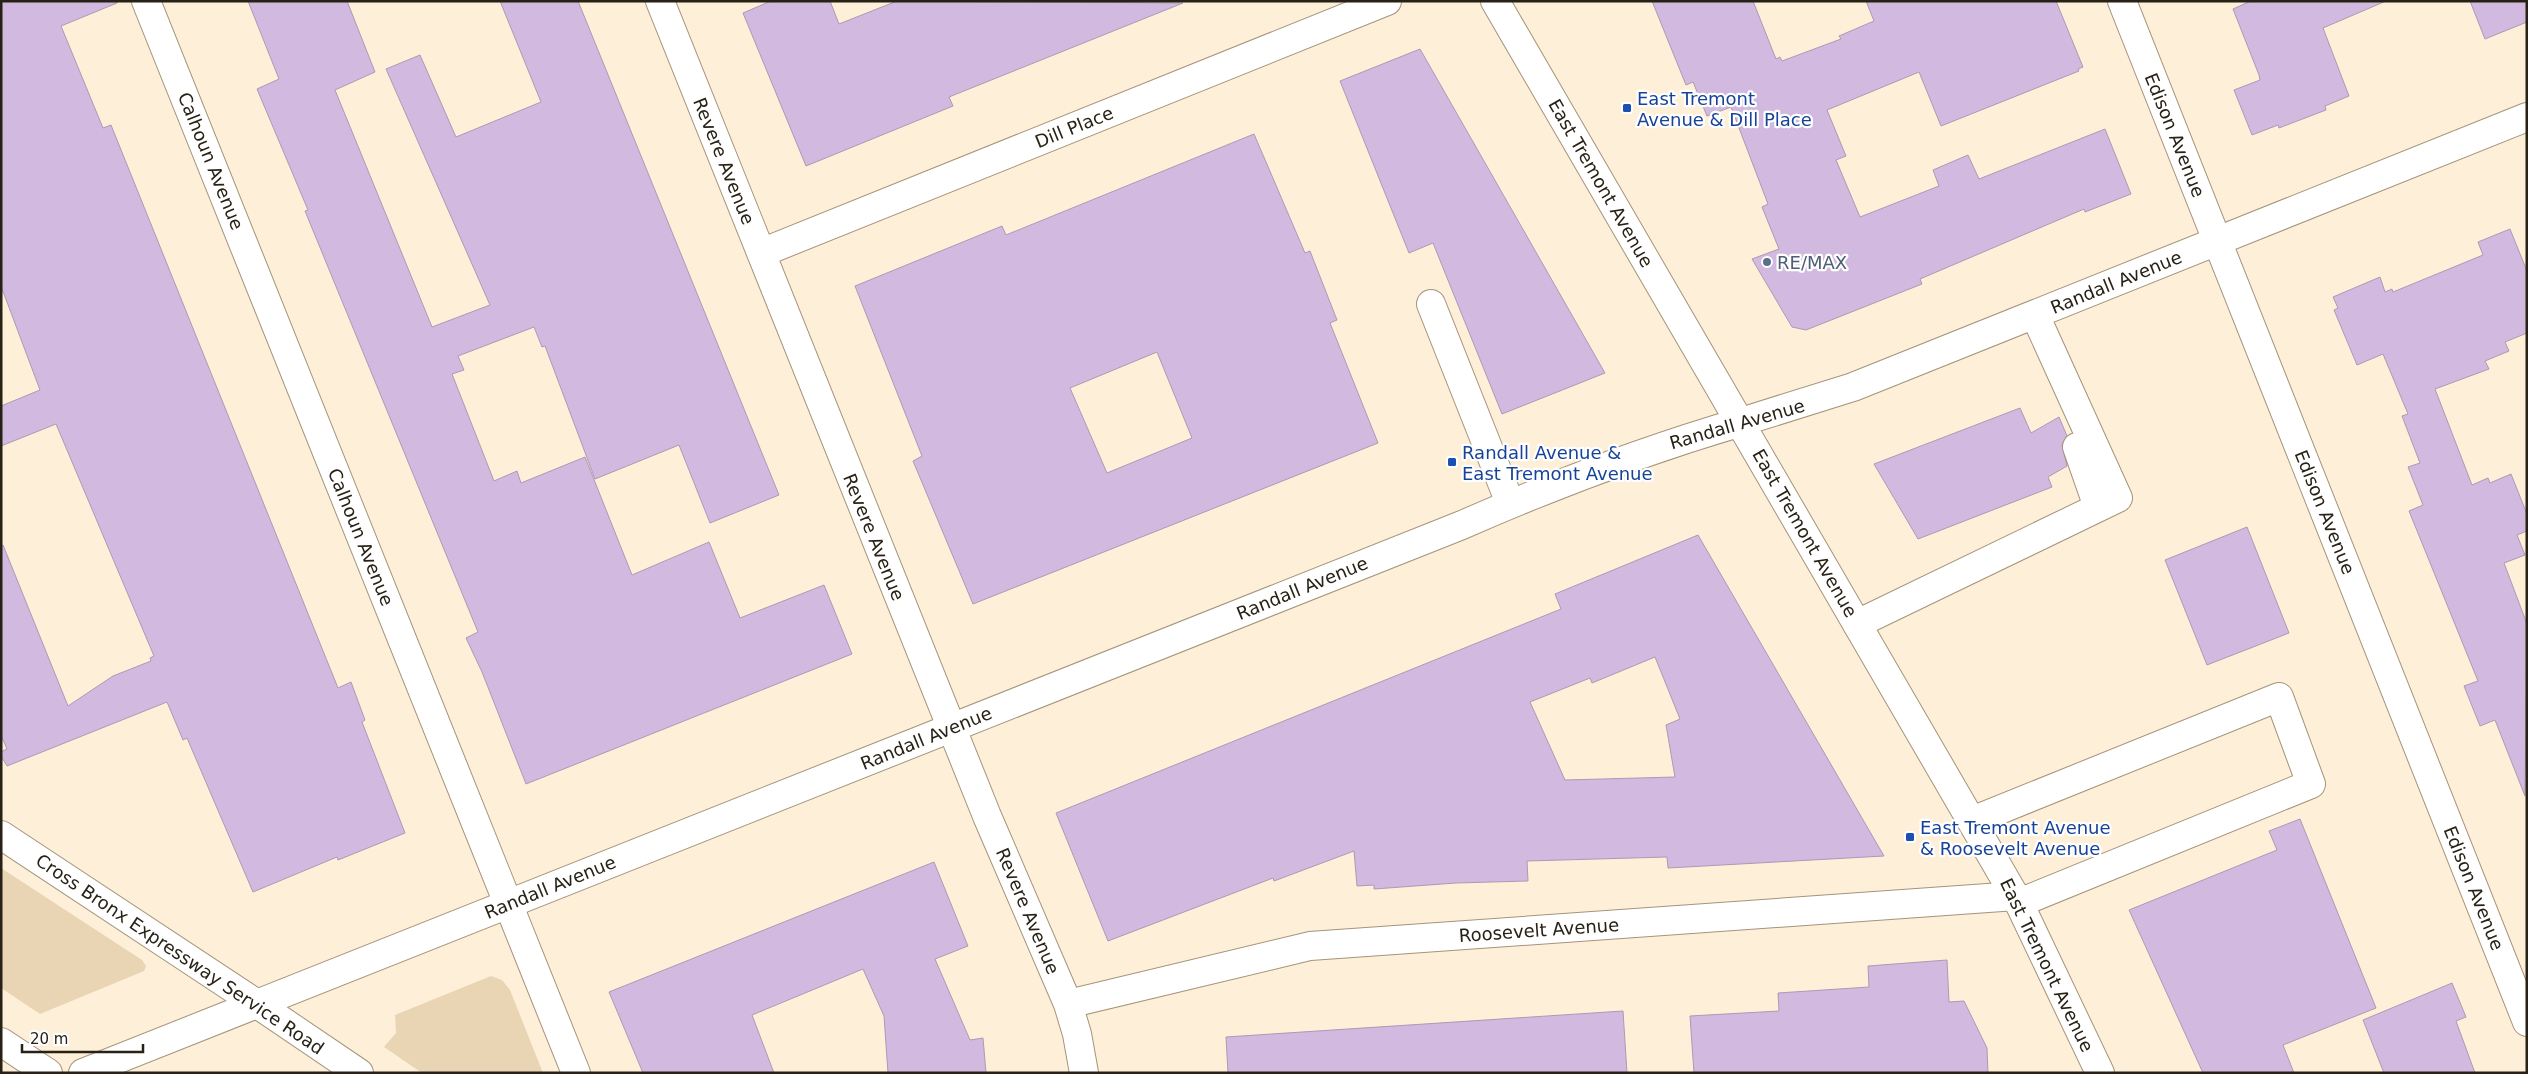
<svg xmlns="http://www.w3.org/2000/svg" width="2528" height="1074" viewBox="0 0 2528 1074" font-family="'DejaVu Sans',sans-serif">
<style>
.green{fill:#e9d5b4}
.building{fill:#d1b9df;stroke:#ab9ab5;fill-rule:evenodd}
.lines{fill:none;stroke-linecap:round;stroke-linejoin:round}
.minor-casing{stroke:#a5947a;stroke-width:30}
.major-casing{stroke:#a5947a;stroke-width:30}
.highway-casing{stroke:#a5947a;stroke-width:30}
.minor{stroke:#fff;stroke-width:28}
.major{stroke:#fff;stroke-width:28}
.highway{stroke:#fff;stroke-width:28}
.transit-dot{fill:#1a4fb4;stroke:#fefefe;stroke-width:2}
.service-dot{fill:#5c6f8a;stroke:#fefefe;stroke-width:2}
.labels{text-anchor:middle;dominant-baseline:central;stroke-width:4.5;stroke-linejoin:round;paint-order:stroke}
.transit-label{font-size:18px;fill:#164399;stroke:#fefefe;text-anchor:start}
.street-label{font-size:18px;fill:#272116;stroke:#fefefe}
.service-label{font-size:18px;fill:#4e5e75;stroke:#fefefe;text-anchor:start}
</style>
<rect width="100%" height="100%" fill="#fdefd8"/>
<!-- green -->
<path class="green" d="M 1,868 L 142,960 L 146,966 L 144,971 L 40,1014 L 1,988 Z
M 491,976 L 502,980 L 510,990 L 543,1073 L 422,1073 L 384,1047 L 396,1033 L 395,1015 Z"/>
<!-- building -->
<path class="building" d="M 1,1 L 117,1 L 117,3 L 61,26 L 103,128 L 111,125 L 338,688 L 351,682 L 365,720 L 362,722 L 405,833 L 338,860 L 337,857 L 253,892 L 187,738 L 183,740 L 167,702 L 7,766 L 1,756 L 1,752 L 7,749 L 1,735 L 1,546 L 3,545 L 68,706 L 113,676 L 151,661 L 150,658 L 154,656 L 56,424 L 1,446 L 1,406 L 40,390 L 1,286 Z
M 248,1 L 347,1 L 375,72 L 335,90 L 432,327 L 490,305 L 386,69 L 420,55 L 456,137 L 541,102 L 500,1 L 578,1 L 779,495 L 710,523 L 679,445 L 595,479 L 545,346 L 542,347 L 534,327 L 458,356 L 464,370 L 452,374 L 494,481 L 517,471 L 521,483 L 585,457 L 632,575 L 709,542 L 740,618 L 824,585 L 852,654 L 526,784 L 482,672 L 466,638 L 478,632 L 305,211 L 308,210 L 257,89 L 279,79 Z
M 771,1 L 830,1 L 839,24 L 897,1 L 1183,3 L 949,97 L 953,106 L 806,166 L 743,13 Z
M 1652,1 L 1753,1 L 1776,59 L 1780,57 L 1782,61 L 1841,39 L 1839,36 L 1874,21 L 1866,1 L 2056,1 L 2083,67 L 2078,69 L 2079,71 L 1941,126 L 1919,72 L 1827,110 L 1846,156 L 1836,160 L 1860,217 L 1939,186 L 1933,170 L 1968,155 L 1979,179 L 2105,129 L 2131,194 L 2085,212 L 2084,209 L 1920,279 L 1922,284 L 1806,330 L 1792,327 L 1752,259 L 1779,249 L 1762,207 L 1768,204 L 1731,107 L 1707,116 L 1693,82 L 1686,85 Z
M 2251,1 L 2386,1 L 2323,28 L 2349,96 L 2325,106 L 2326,110 L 2279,128 L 2278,125 L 2252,135 L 2234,90 L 2260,80 L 2259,75 L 2233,9 Z
M 2470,1 L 2527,1 L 2527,22 L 2485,39 Z
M 1420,49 L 1605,373 L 1502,414 L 1433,243 L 1409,253 L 1340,81 Z
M 1254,134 L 1305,253 L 1310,251 L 1337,320 L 1330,323 L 1378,443 L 973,604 L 913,461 L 922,456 L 855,286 L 1002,226 L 1006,235 ZM 1157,352 L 1192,438 L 1107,473 L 1070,388 Z
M 2510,229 L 2527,271 L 2527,333 L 2505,342 L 2509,351 L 2485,361 L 2489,369 L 2435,389 L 2472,485 L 2488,478 L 2490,483 L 2511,474 L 2527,514 L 2527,531 L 2517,535 L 2525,555 L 2504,563 L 2527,624 L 2525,796 L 2495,720 L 2480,726 L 2464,686 L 2478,681 L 2409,511 L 2423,505 L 2408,467 L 2420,463 L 2402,416 L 2408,414 L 2383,354 L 2357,365 L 2334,310 L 2338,308 L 2333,297 L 2380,277 L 2385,292 L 2392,289 L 2393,292 L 2483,255 L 2478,242 Z
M 2020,408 L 2031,433 L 2059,417 L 2067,436 L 2062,445 L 2067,466 L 2048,477 L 2052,487 L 1918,539 L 1874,464 Z
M 2247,527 L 2289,633 L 2207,665 L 2165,560 Z
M 1698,535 L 1884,856 L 1668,868 L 1667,857 L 1527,861 L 1528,881 L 1456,883 L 1374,889 L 1374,885 L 1357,886 L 1354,851 L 1274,881 L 1273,878 L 1108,941 L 1056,813 L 1561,609 L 1555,594 ZM 1655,657 L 1680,719 L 1666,725 L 1675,777 L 1565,780 L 1530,702 L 1590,678 L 1592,683 Z
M 2300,819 L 2376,1008 L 2283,1045 L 2294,1073 L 2203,1073 L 2129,910 L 2277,850 L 2269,831 Z
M 934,862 L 968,946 L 935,959 L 970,1040 L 983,1038 L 986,1073 L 888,1073 L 884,1016 L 863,969 L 752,1015 L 774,1073 L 643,1073 L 609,992 Z
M 1947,960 L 1949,1002 L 1964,1001 L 1987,1048 L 1988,1073 L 1694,1073 L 1690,1016 L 1779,1011 L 1778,993 L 1869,987 L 1868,966 Z
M 2452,983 L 2466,1017 L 2456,1021 L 2475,1073 L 2384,1073 L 2363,1020 Z
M 1623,1011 L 1627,1073 L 1228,1073 L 1226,1037 Z"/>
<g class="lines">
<defs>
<path id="minor" d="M 146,1 L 576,1073
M 660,1 L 987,816 L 1068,1004 L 1077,1034 L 1084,1073
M 2122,1 L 2527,1022
M 761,253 L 1387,1
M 1431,304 L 1510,503
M 1741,422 L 1853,387 L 2527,117
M 2077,447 L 2098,507
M 1857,624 L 2118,498 L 2035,315
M 1972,821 L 2279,697 L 2311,784 L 2019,903
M 1,835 L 257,1004
M 1068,1004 L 1310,946 L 2016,896"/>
<path id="major" d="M 1495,1 L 2019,903 L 2100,1073
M 257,1004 L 359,1073
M 83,1073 L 1462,525 C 1553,485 1646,450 1741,422"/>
<path id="highway" d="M 1,1042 L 48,1073"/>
</defs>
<!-- minor casing -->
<use href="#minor" class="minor-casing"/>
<!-- major casing -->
<use href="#major" class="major-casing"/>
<!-- highway casing -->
<use href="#highway" class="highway-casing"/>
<!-- minor -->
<use href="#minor" class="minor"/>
<!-- major -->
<use href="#major" class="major"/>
<!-- highway -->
<use href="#highway" class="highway"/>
</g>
<!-- markers -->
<g class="transit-dot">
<rect x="1622" y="103" width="10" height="10" rx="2.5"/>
<rect x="1447" y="457" width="10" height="10" rx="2.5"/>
<rect x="1905" y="832" width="10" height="10" rx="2.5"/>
</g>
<circle class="service-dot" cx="1767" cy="262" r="5"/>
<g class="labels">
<!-- transit labels -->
<g class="transit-label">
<text x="1637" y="98">East Tremont<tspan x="1637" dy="21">Avenue &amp; Dill Place</tspan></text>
<text x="1462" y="452">Randall Avenue &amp;<tspan x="1462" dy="21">East Tremont Avenue</tspan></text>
<text x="1920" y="827">East Tremont Avenue<tspan x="1920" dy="21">&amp; Roosevelt Avenue</tspan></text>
</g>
<!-- street labels -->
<g class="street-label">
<text transform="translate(1074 127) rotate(-22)">Dill Place</text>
<text transform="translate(2175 135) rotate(68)">Edison Avenue</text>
<text transform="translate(211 161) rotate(68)">Calhoun Avenue</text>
<text transform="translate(724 161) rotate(68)">Revere Avenue</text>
<text transform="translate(1601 183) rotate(60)">East Tremont Avenue</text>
<text transform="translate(2116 282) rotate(-22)">Randall Avenue</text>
<text transform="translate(1737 424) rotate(-16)">Randall Avenue</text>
<text transform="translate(2325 512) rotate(68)">Edison Avenue</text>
<text transform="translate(1805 533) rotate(60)">East Tremont Avenue</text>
<text transform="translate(361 537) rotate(68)">Calhoun Avenue</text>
<text transform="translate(874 537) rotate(68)">Revere Avenue</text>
<text transform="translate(1302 588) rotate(-22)">Randall Avenue</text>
<text transform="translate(926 738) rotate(-22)">Randall Avenue</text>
<text transform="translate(550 887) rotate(-22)">Randall Avenue</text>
<text transform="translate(2474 888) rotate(68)">Edison Avenue</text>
<text transform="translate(1028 911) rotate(67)">Revere Avenue</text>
<text transform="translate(1539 930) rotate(-4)">Roosevelt Avenue</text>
<text transform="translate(180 954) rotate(34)">Cross Bronx Expressway Service Road</text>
<text transform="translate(2047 965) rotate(64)">East Tremont Avenue</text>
</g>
<!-- service labels -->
<g class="service-label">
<text x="1777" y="262">RE/MAX</text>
</g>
</g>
<!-- border -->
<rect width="2528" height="1074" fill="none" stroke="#272116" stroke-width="5"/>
<!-- scale -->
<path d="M22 1044v8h121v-8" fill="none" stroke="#272116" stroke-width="2.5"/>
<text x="30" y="1044" font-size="15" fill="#272116" stroke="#fefefe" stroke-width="4" paint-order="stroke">20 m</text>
</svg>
